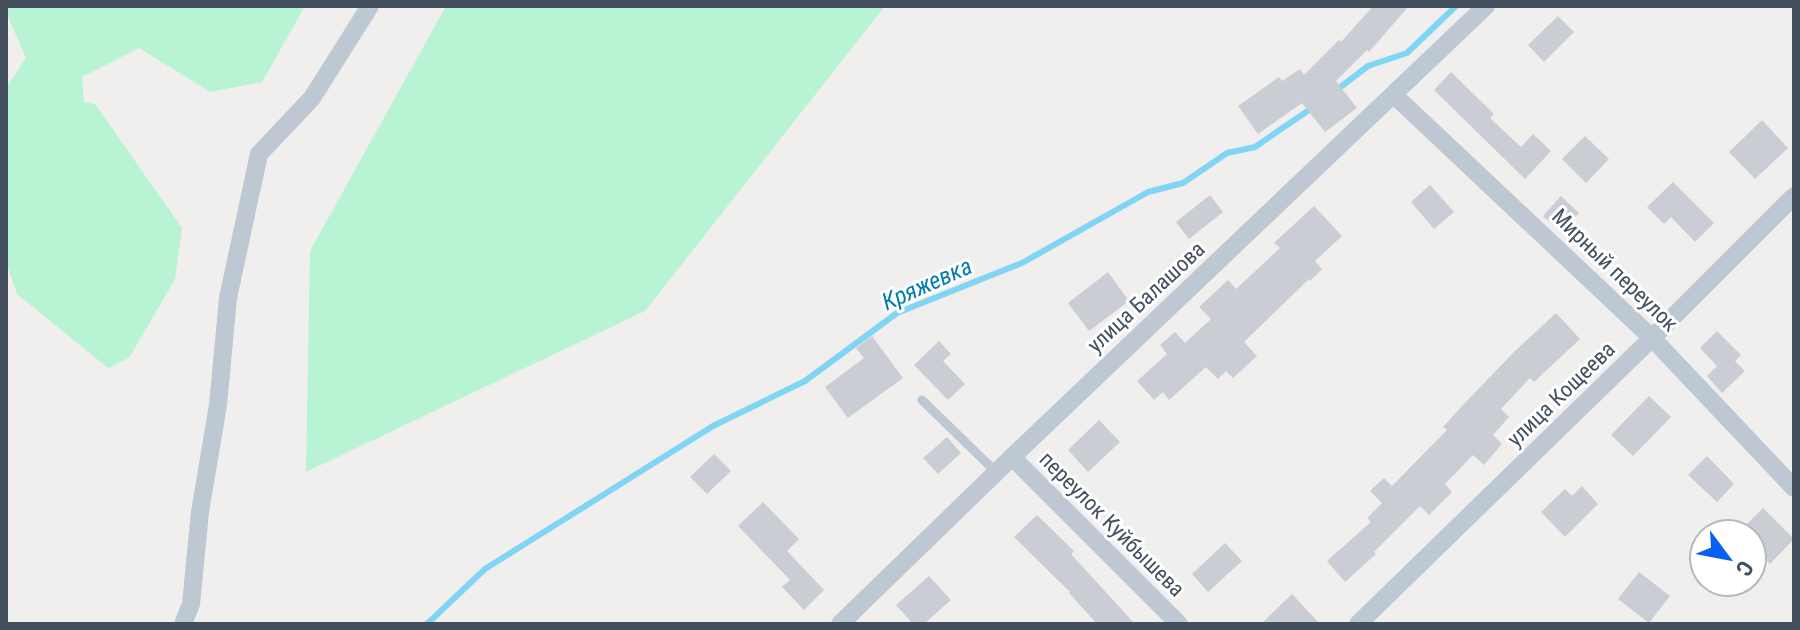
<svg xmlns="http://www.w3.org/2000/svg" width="1800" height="630" viewBox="0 0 1800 630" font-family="'Roboto Condensed',sans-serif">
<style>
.green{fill:#b8f3d3}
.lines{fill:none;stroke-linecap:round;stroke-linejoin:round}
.stream{stroke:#81d5f4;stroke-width:6}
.building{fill:#cacdd4}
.service{stroke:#bec8d2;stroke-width:9}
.minor{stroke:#bec8d2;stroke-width:18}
.labels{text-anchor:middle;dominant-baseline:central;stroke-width:6;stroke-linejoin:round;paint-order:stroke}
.street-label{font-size:22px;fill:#45505e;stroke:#fff}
.water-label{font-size:24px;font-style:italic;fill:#017eae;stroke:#fff}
</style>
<rect width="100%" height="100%" fill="#f1eeee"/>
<!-- green -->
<path class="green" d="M 6,6 L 305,6 L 262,82 L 210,92 L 139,48 L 82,77 L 84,102 L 95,104 L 182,228 L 175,279 L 129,358 L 108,368 L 17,294 L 6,262 L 6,88 L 26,58 L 6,12 Z
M 446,6 L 885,6 L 645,311 L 306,472 L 310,251 Z"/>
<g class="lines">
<!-- stream -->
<path class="stream" d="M 1334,92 L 1368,66 L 1407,53 L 1456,6
M 427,624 L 485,569 L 713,426 L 805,381 L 897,313 L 1022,263 L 1148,192 L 1183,183 L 1227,153 L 1255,147 L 1312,108"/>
</g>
<!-- building -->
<path class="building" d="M 1373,6 L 1409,6 L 1369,52 L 1367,50 L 1336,81 L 1357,108 L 1325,132 L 1302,103 L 1258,134 L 1238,106 L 1279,77 L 1282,81 L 1300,69 L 1304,75 L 1339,40 L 1341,42 Z
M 1558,16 L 1574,32 L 1544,62 L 1528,45 Z
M 1451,72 L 1494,114 L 1490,118 L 1521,147 L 1533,134 L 1551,151 L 1525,179 L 1434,90 Z
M 1762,120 L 1788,148 L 1755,179 L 1729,152 Z
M 1585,136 L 1609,159 L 1586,183 L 1562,159 Z
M 1673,182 L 1714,223 L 1695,242 L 1671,217 L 1664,224 L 1647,207 Z
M 1430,185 L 1454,212 L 1434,229 L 1411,202 Z
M 1210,195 L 1223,212 L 1189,239 L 1176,222 Z
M 1561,196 L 1579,213 L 1561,232 L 1543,216 Z
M 1314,206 L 1342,236 L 1315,261 L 1322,269 L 1310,281 L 1309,279 L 1244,342 L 1257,356 L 1233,378 L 1226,371 L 1218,379 L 1206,367 L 1169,400 L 1163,392 L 1154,400 L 1137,381 L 1167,354 L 1160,345 L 1175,332 L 1185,343 L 1211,319 L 1199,307 L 1228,280 L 1236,289 L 1280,248 L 1274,243 Z
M 1108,272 L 1129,301 L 1089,331 L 1068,303 Z
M 1556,313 L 1580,339 L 1534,382 L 1530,378 L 1501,409 L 1509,417 L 1493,435 L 1502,444 L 1484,465 L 1473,455 L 1445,484 L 1452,492 L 1429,515 L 1420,506 L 1374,552 L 1376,554 L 1345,582 L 1327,561 L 1371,522 L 1367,518 L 1382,503 L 1370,491 L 1384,478 L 1392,486 L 1447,430 L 1443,427 L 1462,406 L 1514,352 Z
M 1717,331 L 1741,355 L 1735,361 L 1745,371 L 1722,393 L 1707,376 L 1717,366 L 1700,348 Z
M 872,336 L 903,378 L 848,418 L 825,387 L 864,358 L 856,348 Z
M 939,341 L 951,354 L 943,361 L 965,384 L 948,400 L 914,365 Z
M 1649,396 L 1671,417 L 1633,456 L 1611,435 Z
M 1099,420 L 1120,442 L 1088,472 L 1068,450 Z
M 947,437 L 961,453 L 938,474 L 923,458 Z
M 714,454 L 731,471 L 707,494 L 690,477 Z
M 1707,456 L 1734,484 L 1717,502 L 1688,475 Z
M 1582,486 L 1598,504 L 1565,537 L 1541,512 L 1565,489 L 1572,496 Z
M 763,502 L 799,539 L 787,551 L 824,590 L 804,610 L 782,587 L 790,580 L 738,526 Z
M 1763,508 L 1794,539 L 1770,564 L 1752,546 L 1752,534 L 1737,534 Z
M 1037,515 L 1074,551 L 1071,554 L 1135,624 L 1097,624 L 1069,593 L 1070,592 L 1014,537 Z
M 1225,543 L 1242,561 L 1208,592 L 1192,574 Z
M 1639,572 L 1670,596 L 1649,623 L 1618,599 Z
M 929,576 L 951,600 L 924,624 L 913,624 L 896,605 Z
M 1292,594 L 1320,624 L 1261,624 Z"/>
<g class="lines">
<!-- service -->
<path class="service" d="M 922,400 L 996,472"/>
<!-- minor -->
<path class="minor" d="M 1394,95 L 1652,338 L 1794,488
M 1012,457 L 1179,624
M 183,624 L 191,604 L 200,512 L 218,405 L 228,298 L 259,154 L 312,98 L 370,6
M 840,624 L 1012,457 L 1486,6
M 1358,624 L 1652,338 L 1794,196"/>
</g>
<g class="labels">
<!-- street labels -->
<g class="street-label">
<text transform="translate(1615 270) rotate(44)">Мирный переулок</text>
<text transform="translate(1146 297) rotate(-43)">улица Балашова</text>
<text transform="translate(1561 394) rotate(-44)">улица Кощеева</text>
<text transform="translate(1112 524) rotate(45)">переулок Куйбышева</text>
</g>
<!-- water labels -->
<g class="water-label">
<text transform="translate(927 284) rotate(-24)">Кряжевка</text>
</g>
</g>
<!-- border -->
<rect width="1800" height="630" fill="none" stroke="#45505e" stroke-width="16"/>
<!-- north arrow -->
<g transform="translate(1728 558) rotate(122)"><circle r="38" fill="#ffffff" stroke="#b5b9bf" stroke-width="2"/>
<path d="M0-6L14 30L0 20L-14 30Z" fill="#085ff2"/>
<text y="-12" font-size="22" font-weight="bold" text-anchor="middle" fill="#45505e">С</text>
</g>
</svg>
